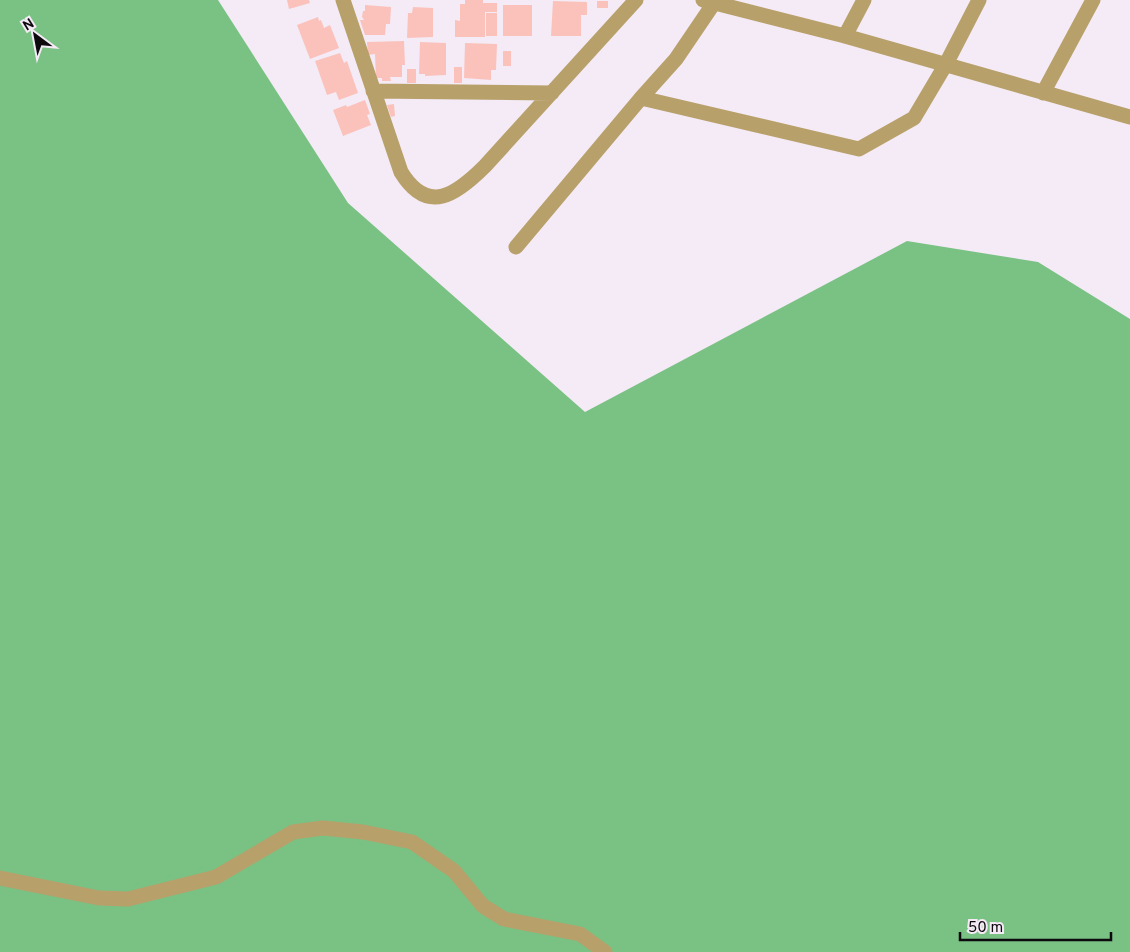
<svg xmlns="http://www.w3.org/2000/svg" width="1130" height="952" viewBox="0 0 1130 952" font-family="Overpass,sans-serif">
<style>
.forest{fill:#7ac184}
.building{fill:#fbc2bc}
.lines{fill:none;stroke-linecap:round;stroke-linejoin:round}
.minor{stroke:#b8a06a;stroke-width:15}
</style>
<rect width="100%" height="100%" fill="#f4ebf6"/>
<!-- forest -->
<path class="forest" d="M 0,0 L 218,0 L 348,203 L 585,412 L 907,241 L 1038,262 L 1130,319 L 1130,952 L 0,952 Z"/>
<!-- building -->
<path class="building" d="M 287,0 L 309,0 L 310,3 L 289,9 Z
M 465,0 L 483,0 L 483,3 L 497,3 L 497,12 L 485,12 L 485,37 L 455,37 L 455,20 L 460,21 L 460,4 L 465,4 Z
M 553,1 L 587,2 L 587,15 L 581,15 L 581,36 L 551,36 Z
M 597,1 L 608,1 L 608,8 L 597,8 Z
M 365,5 L 391,7 L 390,24 L 386,24 L 385,35 L 365,35 L 360,20 L 364,20 L 362,17 L 363,11 L 365,11 Z
M 503,5 L 532,5 L 532,36 L 503,36 Z
M 413,7 L 433,8 L 433,37 L 407,38 L 408,13 L 412,13 Z
M 486,13 L 497,13 L 497,36 L 486,36 Z
M 318,17 L 319,21 L 321,20 L 324,28 L 330,25 L 339,48 L 310,59 L 297,25 Z
M 404,41 L 405,65 L 402,65 L 402,77 L 390,77 L 391,81 L 382,81 L 382,78 L 376,78 L 375,54 L 368,55 L 367,42 Z
M 420,42 L 446,43 L 446,75 L 425,76 L 425,74 L 419,74 Z
M 465,43 L 497,44 L 496,70 L 491,70 L 491,80 L 464,78 Z
M 503,51 L 511,51 L 511,66 L 503,66 Z
M 340,53 L 344,63 L 347,61 L 358,93 L 339,100 L 336,92 L 327,95 L 315,61 Z
M 454,67 L 462,67 L 462,83 L 454,83 Z
M 407,69 L 416,69 L 416,83 L 407,83 Z
M 365,100 L 370,114 L 367,115 L 371,125 L 343,136 L 333,110 L 346,105 L 347,107 Z
M 394,104 L 395,116 L 391,117 L 387,105 Z"/>
<g class="lines">
<!-- minor -->
<path class="minor" d="M 343,0 L 401,172 C 428,216 457,194 485,166 L 636,0
M 703,0 L 845,36 L 1130,117
M 845,36 L 864,0
M 373,91 L 552,93
M 1043,93 L 1093,0
M 641,98 L 859,149 L 914,118 L 946,64 L 979,0
M 516,247 L 641,98 L 676,59 L 716,0
M 0,878 L 99,898 L 128,899 L 216,877 L 293,832 L 323,828 L 363,832 L 412,842 L 454,871 L 483,906 L 504,919 L 580,934 L 605,952"/>
</g>
<!-- north arrow -->
<g transform="translate(35 35) rotate(328)" stroke="#f4ebf6" stroke-width="4" paint-order="stroke">
<path d="M0-4L9 19L0 12L-9 19Z" fill="#0d0a0e"/>
<text y="-8" font-size="14" font-weight="bold" text-anchor="middle" fill="#0d0a0e">N</text>
</g>
<!-- scale -->
<path d="M960 932v8h151v-8" fill="none" stroke="#0d0a0e" stroke-width="2.5"/>
<text x="968" y="932" font-size="15" fill="#0d0a0e" stroke="#f4ebf6" stroke-width="4" paint-order="stroke">50 m</text>
</svg>
